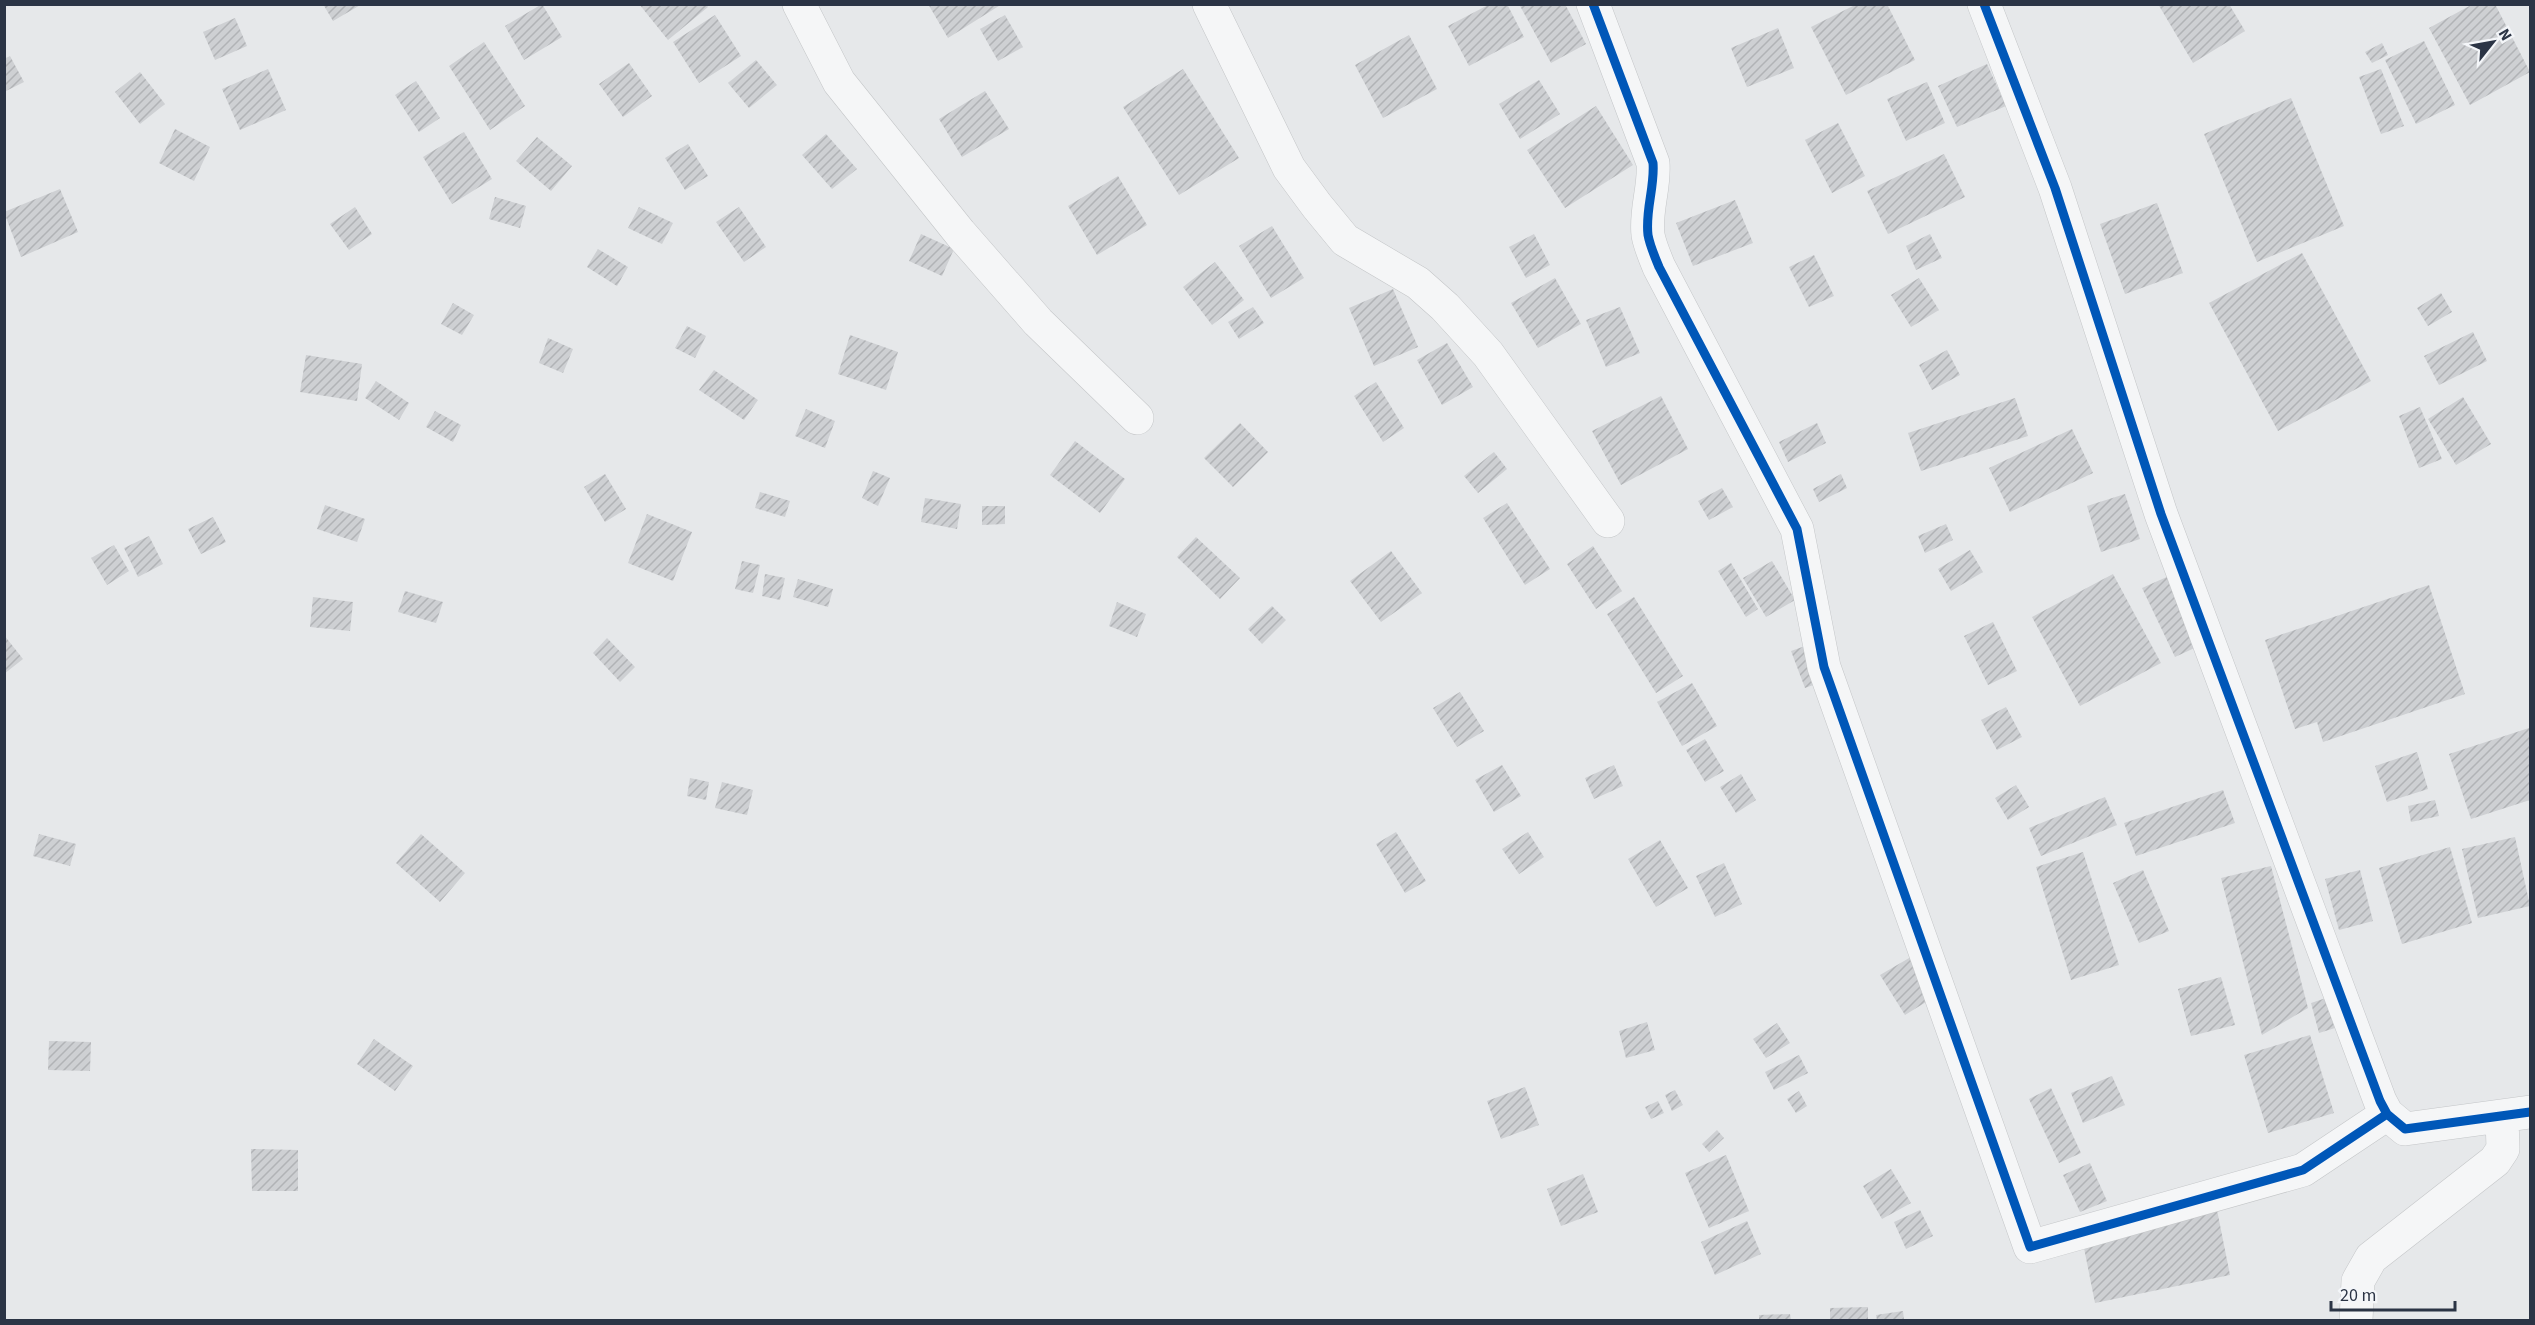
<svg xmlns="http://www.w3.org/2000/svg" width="2535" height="1325" viewBox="0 0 2535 1325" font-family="'Source Sans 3',sans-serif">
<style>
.building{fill:url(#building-hatch)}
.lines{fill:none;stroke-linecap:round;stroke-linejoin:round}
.minor-casing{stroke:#c4c6c8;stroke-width:34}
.minor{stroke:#f5f6f7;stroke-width:33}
.cycleway-casing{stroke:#f4f6f9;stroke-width:13}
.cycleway{stroke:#0057b8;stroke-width:9}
</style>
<defs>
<pattern id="building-hatch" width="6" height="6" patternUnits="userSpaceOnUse" patternTransform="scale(1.5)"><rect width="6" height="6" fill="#ced0d3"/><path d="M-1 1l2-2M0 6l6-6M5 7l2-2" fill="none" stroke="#b1b3b6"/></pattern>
</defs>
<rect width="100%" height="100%" fill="#e6e8ea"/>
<!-- building -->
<path class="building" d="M 323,4 L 362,4 L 333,21 Z
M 542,4 L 562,37 L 524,60 L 505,26 Z
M 639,4 L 706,4 L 708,7 L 668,40 Z
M 928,4 L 1002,4 L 948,38 Z
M 1490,4 L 1507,4 L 1524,37 L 1469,66 L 1448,26 Z
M 1519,4 L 1565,4 L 1586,44 L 1551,63 Z
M 1857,4 L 1887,4 L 1915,60 L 1846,95 L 1811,27 Z
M 2158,4 L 2229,4 L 2245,31 L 2193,63 Z
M 2473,4 L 2495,4 L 2530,72 L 2470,105 L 2429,28 Z
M 715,15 L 741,56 L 699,83 L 673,42 Z
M 1005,15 L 1023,47 L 998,61 L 980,29 Z
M 235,18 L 247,46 L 215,60 L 203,32 Z
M 1778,28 L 1794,68 L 1747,87 L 1731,48 Z
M 1409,35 L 1437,89 L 1383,118 L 1355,65 Z
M 2424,41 L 2455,105 L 2416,124 L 2385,60 Z
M 484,42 L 525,106 L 490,130 L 449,66 Z
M 2382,43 L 2388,55 L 2372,63 L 2365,52 Z
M 10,56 L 24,82 L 4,92 L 4,59 Z
M 756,60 L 777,85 L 749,108 L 728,83 Z
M 629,63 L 652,96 L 623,117 L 599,84 Z
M 1987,64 L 2006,106 L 1957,127 L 1938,86 Z
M 268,69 L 286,110 L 240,130 L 222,89 Z
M 1183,69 L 1239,158 L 1179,195 L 1123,107 Z
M 2381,69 L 2404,126 L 2381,134 L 2359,77 Z
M 140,72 L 165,104 L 140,124 L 115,92 Z
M 1539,80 L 1560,114 L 1520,139 L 1499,104 Z
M 416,81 L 440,118 L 419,132 L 395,95 Z
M 1927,82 L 1945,123 L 1906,141 L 1887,99 Z
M 985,91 L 1009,129 L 962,157 L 939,119 Z
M 2291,98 L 2344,226 L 2257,262 L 2204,134 Z
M 1596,106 L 1633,165 L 1565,208 L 1527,150 Z
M 1838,123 L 1865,176 L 1832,193 L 1805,140 Z
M 175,129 L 210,147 L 194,181 L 159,163 Z
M 464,132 L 492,179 L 452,204 L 423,157 Z
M 826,134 L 857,169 L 832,189 L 802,155 Z
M 537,137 L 572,166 L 551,191 L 516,161 Z
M 688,144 L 708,176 L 685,190 L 665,158 Z
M 1944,154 L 1965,197 L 1888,234 L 1867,191 Z
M 1118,176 L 1147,225 L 1097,255 L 1068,206 Z
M 60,189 L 78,232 L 21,257 L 4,212 Z
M 495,197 L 526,206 L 520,228 L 489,219 Z
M 1735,200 L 1753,243 L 1693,266 L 1676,223 Z
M 2157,203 L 2183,273 L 2125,294 L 2100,224 Z
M 355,207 L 372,234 L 349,250 L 330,224 Z
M 639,207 L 673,223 L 662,244 L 628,228 Z
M 739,207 L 766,247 L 744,262 L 716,222 Z
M 1272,226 L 1304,278 L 1271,298 L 1239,246 Z
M 921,234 L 954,249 L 942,276 L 909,261 Z
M 1534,234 L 1550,265 L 1526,278 L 1509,247 Z
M 1930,234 L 1942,258 L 1916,270 L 1906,246 Z
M 598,249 L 628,267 L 617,286 L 587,267 Z
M 2302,253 L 2371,381 L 2278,431 L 2209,303 Z
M 1814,255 L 1834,296 L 1809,307 L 1789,267 Z
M 1215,262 L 1244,300 L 1212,325 L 1183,287 Z
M 1555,278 L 1581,324 L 1538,348 L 1511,303 Z
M 1919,278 L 1939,310 L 1911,327 L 1891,295 Z
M 1393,289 L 1418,347 L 1374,366 L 1349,308 Z
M 2441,293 L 2452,312 L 2428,326 L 2417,308 Z
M 453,303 L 474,315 L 462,335 L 441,324 Z
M 1253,307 L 1264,323 L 1239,339 L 1228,322 Z
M 1620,307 L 1640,353 L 1606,367 L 1586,320 Z
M 687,326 L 706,336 L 695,358 L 675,348 Z
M 2473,332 L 2487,361 L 2439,385 L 2424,356 Z
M 850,335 L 898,352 L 886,390 L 838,374 Z
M 548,338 L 573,349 L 563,373 L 539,363 Z
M 1447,343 L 1473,387 L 1442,405 L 1417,360 Z
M 1947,350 L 1960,375 L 1932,390 L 1919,365 Z
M 306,355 L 362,364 L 357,401 L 300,392 Z
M 714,370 L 758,400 L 744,420 L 699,390 Z
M 376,381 L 409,403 L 399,420 L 365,398 Z
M 1376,382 L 1404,428 L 1383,442 L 1354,396 Z
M 1661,396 L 1688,449 L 1621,485 L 1592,431 Z
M 2463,397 L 2491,444 L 2456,465 L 2428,419 Z
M 2015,398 L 2028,436 L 1921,471 L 1908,433 Z
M 2420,407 L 2442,459 L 2419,468 L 2399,416 Z
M 806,409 L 835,421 L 825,448 L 795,436 Z
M 435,411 L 461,425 L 453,442 L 426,427 Z
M 1240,423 L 1268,452 L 1233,487 L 1204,458 Z
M 1817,423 L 1826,443 L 1788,462 L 1779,442 Z
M 2072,429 L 2093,473 L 2010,512 L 1989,468 Z
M 1075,441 L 1125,479 L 1100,513 L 1050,475 Z
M 1494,452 L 1507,469 L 1478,493 L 1464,476 Z
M 873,471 L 890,478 L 878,506 L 862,498 Z
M 605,474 L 626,509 L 605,522 L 584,487 Z
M 1841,474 L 1847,488 L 1819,502 L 1813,489 Z
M 1722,488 L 1733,507 L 1709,520 L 1698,501 Z
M 760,492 L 790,501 L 785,517 L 755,508 Z
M 2125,494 L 2140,539 L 2101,552 L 2087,506 Z
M 925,498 L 961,504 L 957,529 L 921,522 Z
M 1507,503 L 1550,569 L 1525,585 L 1483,518 Z
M 325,505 L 365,519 L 357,542 L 317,529 Z
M 982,506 L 1005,506 L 1005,524 L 982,525 Z
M 647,514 L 692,532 L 673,581 L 628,563 Z
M 213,517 L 226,542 L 201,554 L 188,529 Z
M 1946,524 L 1953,540 L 1925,553 L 1918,536 Z
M 149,536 L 163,564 L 138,577 L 124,548 Z
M 1196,537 L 1240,578 L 1220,599 L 1177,557 Z
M 114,545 L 129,571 L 107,585 L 91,558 Z
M 1593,546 L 1622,591 L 1596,609 L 1567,564 Z
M 1970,550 L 1983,572 L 1951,591 L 1938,569 Z
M 1391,551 L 1422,593 L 1381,622 L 1350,581 Z
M 742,561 L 760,565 L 753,593 L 735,589 Z
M 1772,561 L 1795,600 L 1766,617 L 1743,578 Z
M 1731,563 L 1758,609 L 1746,617 L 1718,571 Z
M 765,574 L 785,578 L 780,600 L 762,596 Z
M 2113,574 L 2161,663 L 2080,706 L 2032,617 Z
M 2169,576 L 2201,645 L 2175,657 L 2142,588 Z
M 798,579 L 833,589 L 828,607 L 793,597 Z
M 2429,585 L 2465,694 L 2323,742 L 2317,722 L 2295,729 L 2265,640 Z
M 405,591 L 443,602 L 436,623 L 398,612 Z
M 313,597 L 353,602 L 350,631 L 310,627 Z
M 1634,597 L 1683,676 L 1656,693 L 1607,614 Z
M 1117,602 L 1146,614 L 1137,637 L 1109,626 Z
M 1272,606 L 1286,620 L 1262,644 L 1248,629 Z
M 1993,622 L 2017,671 L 1988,685 L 1964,636 Z
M 4,635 L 23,659 L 4,674 Z
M 607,638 L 635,667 L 620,682 L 593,653 Z
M 1822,640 L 1835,677 L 1805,688 L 1791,651 Z
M 1692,683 L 1717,726 L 1682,746 L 1657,702 Z
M 1460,692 L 1484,731 L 1457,747 L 1433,708 Z
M 2006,707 L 2022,737 L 1997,750 L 1981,720 Z
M 2529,728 L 2530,800 L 2471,819 L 2449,754 Z
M 1705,739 L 1724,771 L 1705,782 L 1686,750 Z
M 2417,752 L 2428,789 L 2387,802 L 2375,766 Z
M 1502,765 L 1521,796 L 1494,812 L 1475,780 Z
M 1614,765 L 1623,786 L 1594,799 L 1585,778 Z
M 1741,774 L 1756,800 L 1736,813 L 1720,787 Z
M 690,778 L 709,782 L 706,800 L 687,796 Z
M 722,782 L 753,790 L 747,815 L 715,808 Z
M 2016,785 L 2029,807 L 2008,820 L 1995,798 Z
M 2223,790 L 2235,823 L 2136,856 L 2124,823 Z
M 2105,797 L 2117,825 L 2041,856 L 2029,828 Z
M 2435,800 L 2439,816 L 2411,822 L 2408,806 Z
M 1396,832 L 1426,881 L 1405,893 L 1376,844 Z
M 1528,832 L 1544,857 L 1519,874 L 1502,849 Z
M 39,834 L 76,844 L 70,866 L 33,856 Z
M 421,834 L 465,873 L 440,902 L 396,863 Z
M 2515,837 L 2530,906 L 2478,918 L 2462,849 Z
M 1660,840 L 1688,888 L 1656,907 L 1628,859 Z
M 2450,847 L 2472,923 L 2402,944 L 2379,868 Z
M 2083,852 L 2119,965 L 2071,980 L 2036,867 Z
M 1724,863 L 1742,904 L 1715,917 L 1696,876 Z
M 2271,866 L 2308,1008 L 2262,1035 L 2221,878 Z
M 2143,870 L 2169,931 L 2139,943 L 2113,883 Z
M 2360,870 L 2373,921 L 2339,930 L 2325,879 Z
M 1916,954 L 1939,994 L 1905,1015 L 1880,975 Z
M 2221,977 L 2235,1025 L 2191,1036 L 2178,989 Z
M 2326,998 L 2335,1028 L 2319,1033 L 2311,1003 Z
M 1647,1022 L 1655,1050 L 1626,1058 L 1619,1031 Z
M 1777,1023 L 1790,1043 L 1766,1058 L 1753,1039 Z
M 2310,1035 L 2334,1113 L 2268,1133 L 2244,1055 Z
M 374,1039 L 413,1066 L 395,1091 L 357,1064 Z
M 49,1041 L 91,1042 L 90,1071 L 48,1070 Z
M 1799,1055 L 1808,1073 L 1774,1090 L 1765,1072 Z
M 2112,1076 L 2125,1105 L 2083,1123 L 2071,1093 Z
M 1525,1087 L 1539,1125 L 1501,1139 L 1487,1101 Z
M 2051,1088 L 2081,1153 L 2059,1163 L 2029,1099 Z
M 1675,1090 L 1683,1105 L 1672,1111 L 1665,1095 Z
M 1799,1091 L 1807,1106 L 1796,1113 L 1787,1099 Z
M 1658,1101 L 1664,1113 L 1651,1119 L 1645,1107 Z
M 1717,1130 L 1724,1138 L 1709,1152 L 1702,1144 Z
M 251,1149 L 298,1150 L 298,1191 L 252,1191 Z
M 1726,1155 L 1749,1211 L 1709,1228 L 1685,1173 Z
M 2090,1163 L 2107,1201 L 2080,1212 L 2063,1175 Z
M 1891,1169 L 1911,1203 L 1882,1219 L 1863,1186 Z
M 1583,1174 L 1598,1212 L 1561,1226 L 1547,1189 Z
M 2216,1205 L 2230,1275 L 2095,1303 L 2081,1233 Z
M 1920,1210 L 1933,1236 L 1906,1249 L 1894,1222 Z
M 1747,1221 L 1761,1254 L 1715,1275 L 1701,1242 Z
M 1868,1307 L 1868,1320 L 1830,1320 L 1830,1308 Z
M 1903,1311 L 1904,1320 L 1877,1320 L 1876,1315 Z
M 1790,1314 L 1791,1320 L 1759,1320 L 1759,1315 Z"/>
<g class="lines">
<defs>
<path id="minor" d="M 799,4 L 839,82 L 960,233 L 1038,322 L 1137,418
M 1209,4 L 1289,168 L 1317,206 L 1345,240 L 1418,283 L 1445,307 L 1488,354 L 1608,521
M 1593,4 L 1653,163 C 1655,187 1645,210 1648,235 C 1650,246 1655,257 1659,267 L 1797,529 L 1824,667 L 2030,1247 L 2303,1170 L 2387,1114
M 1984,4 L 2055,188 L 2161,514 L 2380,1101 L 2387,1114 L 2405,1129 L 2530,1112
M 2356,1320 L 2358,1281 L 2371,1258 L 2495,1161 L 2503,1149 L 2502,1118"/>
</defs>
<!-- minor casing -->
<use href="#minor" class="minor-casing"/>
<!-- minor -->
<use href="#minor" class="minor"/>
<defs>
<path id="cycleway" d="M 1593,4 L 1653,163 C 1655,187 1645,210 1648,235 C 1650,246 1655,257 1659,267 L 1797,529 L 1824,667 L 2030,1247 L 2303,1170 L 2387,1114
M 1984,4 L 2055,188 L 2161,514 L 2380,1101 L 2387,1114 L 2405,1129 L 2530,1112"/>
</defs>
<!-- cycleway casing -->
<use href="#cycleway" class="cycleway-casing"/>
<!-- cycleway -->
<use href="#cycleway" class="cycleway"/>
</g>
<!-- border -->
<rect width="2535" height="1325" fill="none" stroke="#2b3445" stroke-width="12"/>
<!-- north arrow -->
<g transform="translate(2493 42) rotate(59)" stroke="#f4f6f9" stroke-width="4.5" paint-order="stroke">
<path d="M0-4.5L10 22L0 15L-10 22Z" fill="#2b3445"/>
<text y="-9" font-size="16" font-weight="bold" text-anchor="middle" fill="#2b3445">N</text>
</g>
<!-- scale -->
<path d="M2331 1301v9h124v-9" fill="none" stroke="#2b3445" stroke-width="3"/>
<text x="2340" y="1301" font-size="18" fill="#2b3445" stroke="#f4f6f9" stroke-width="4.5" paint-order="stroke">20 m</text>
</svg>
